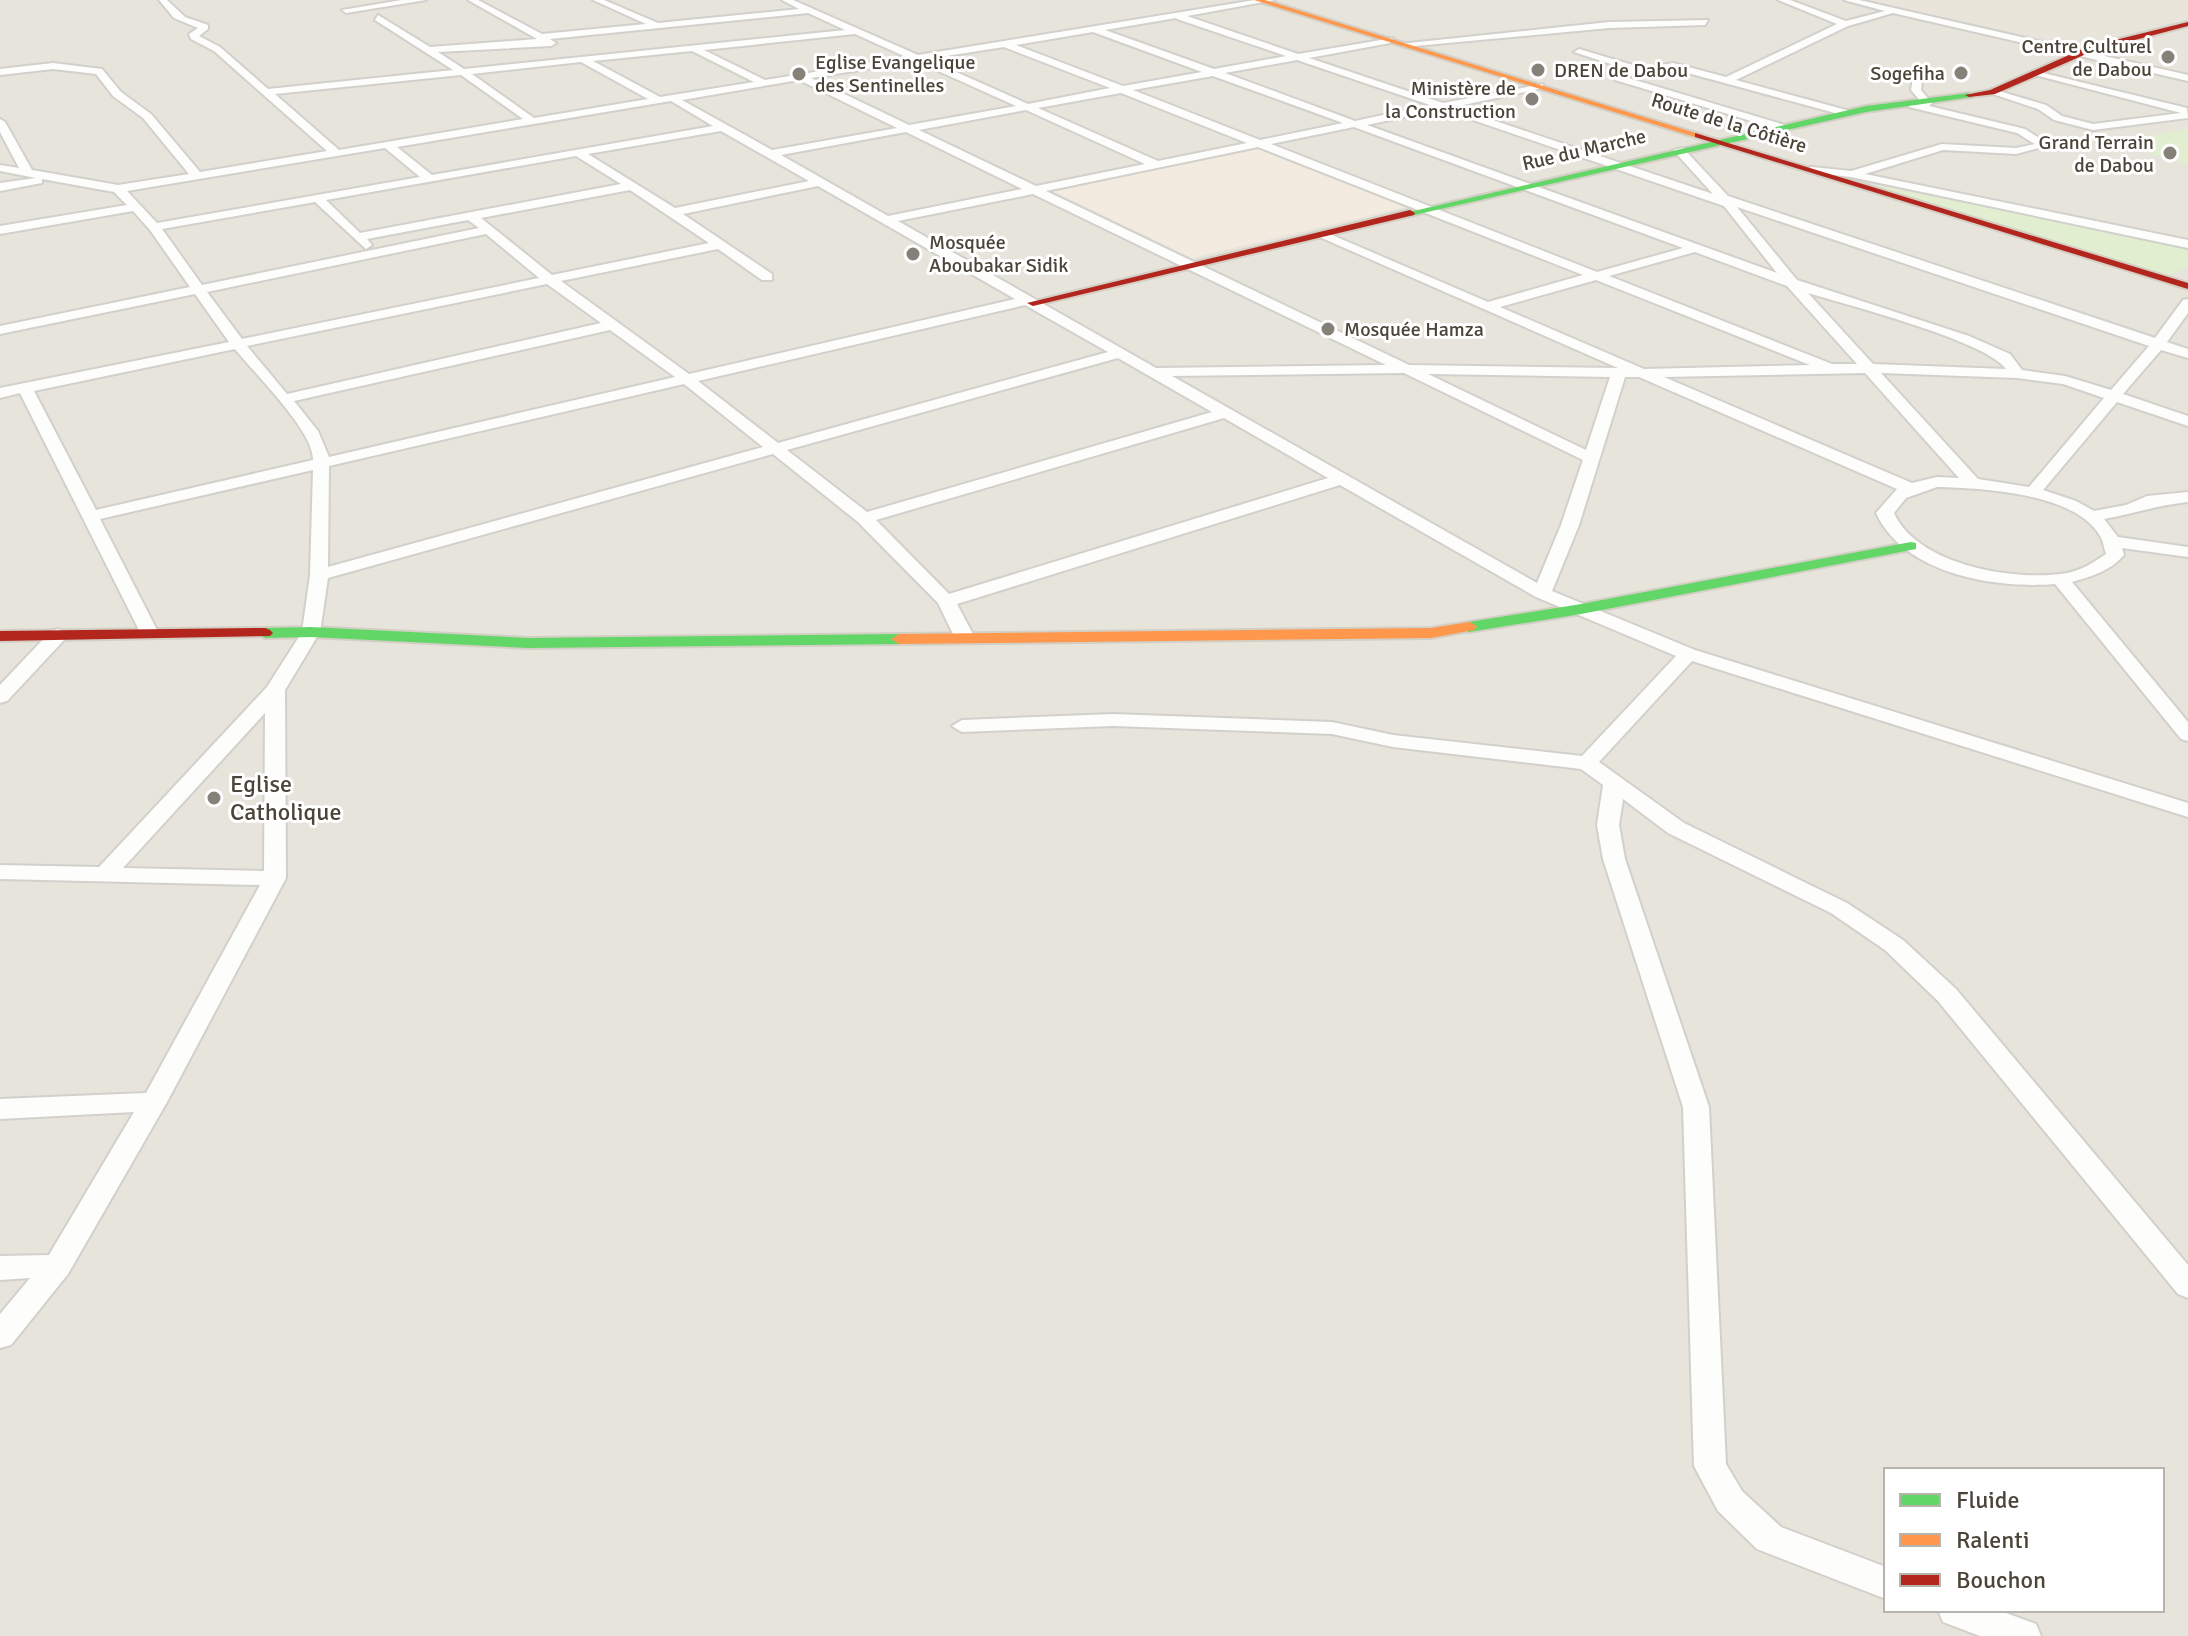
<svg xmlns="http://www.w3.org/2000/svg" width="2188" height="1636" viewBox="0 0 2188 1636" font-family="Signika,sans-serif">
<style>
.residential{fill:#e7e4dc;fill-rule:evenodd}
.commercial{fill:#f3ebdf}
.education{fill:#eae5da}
.green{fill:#e1eecf}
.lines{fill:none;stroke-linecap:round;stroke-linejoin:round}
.street-casing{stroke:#d2d0cb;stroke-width:4}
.fast-casing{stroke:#d3cfc5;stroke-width:4}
.slow-casing{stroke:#d3cfc5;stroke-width:4}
.jam-casing{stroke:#d3cfc5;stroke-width:4}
.street{fill:#fdfdfc;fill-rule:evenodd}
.fast{fill:#63d668;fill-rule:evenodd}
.slow{fill:#ff974d;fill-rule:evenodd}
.jam{fill:#b3261e;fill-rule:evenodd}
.poi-dot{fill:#868178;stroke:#fff;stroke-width:3}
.labels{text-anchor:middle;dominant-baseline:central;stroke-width:6;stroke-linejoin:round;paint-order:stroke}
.far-poi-label{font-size:20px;fill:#4b4439;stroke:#fff;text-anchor:end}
.far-street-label{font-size:20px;fill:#4b4439;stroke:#fff}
.poi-label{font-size:24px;fill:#4b4439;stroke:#fff;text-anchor:start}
</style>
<rect width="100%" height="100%" fill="#f4f2ee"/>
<!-- residential -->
<path class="residential" d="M 0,0 L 2188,0 L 2188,1636 L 0,1636 ZM 1886,1470 L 2162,1470 L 2162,1610 L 1886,1610 Z"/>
<!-- commercial -->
<path class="commercial" d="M 1262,148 L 1409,206 L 1192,258 L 1053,191 Z"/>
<!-- education -->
<path class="education" d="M 1868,0 L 2188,0 L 2188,15 L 2065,42 Z"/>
<!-- green -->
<path class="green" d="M 2188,129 L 2188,165 L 2115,142 Z
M 1855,181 L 2188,248 L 2188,268 L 2167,275 Z"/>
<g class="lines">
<defs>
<path id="street" d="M 159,0 L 167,0 L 185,17 L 208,25 L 208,29 L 199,36 L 220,47 L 268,89 L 453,70 L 375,20 L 378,15 L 430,47 L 537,39 L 468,0 L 478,0 L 542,34 L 646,24 L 593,0 L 604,0 L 658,23 L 799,9 L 782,0 L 793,0 L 918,55 L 1255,0 L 1275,0 L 1187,16 L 1298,54 L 1393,38 L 1390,43 L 1309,58 L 1443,103 L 1543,84 L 1543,88 L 1454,107 L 1713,194 L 1673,150 L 1683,148 L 1728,196 L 2155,338 L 2183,300 L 2188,299 L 2188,313 L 2167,342 L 2188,349 L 2188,358 L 2161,350 L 2123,394 L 2188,416 L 2188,426 L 2117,402 L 2043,490 L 2076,501 L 2094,511 L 2126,505 L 2147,496 L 2188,492 L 2188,502 C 2158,505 2133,514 2104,519 L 2118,537 L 2188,547 L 2188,557 L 2122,548 L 2124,555 C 2110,571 2093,576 2072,582 L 2188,722 L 2188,741 L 2181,739 L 2055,584 C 1995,589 1904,574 1876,513 L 1897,489 L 1639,377 L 1625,377 L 1579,525 L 1552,591 L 1695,650 L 2188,803 L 2188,817 L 1692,661 L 1599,762 L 1684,823 L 1847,903 L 1903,940 L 1956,989 L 2188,1265 L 2188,1298 L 2178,1294 L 1938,1001 L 1885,950 L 1831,913 L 1668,833 L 1623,799 L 1619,825 L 1625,859 L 1709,1107 L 1726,1464 L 1742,1491 L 1781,1527 L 1886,1567 L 1886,1599 L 1757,1549 L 1718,1511 L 1694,1466 L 1683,1107 L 1603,859 L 1597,825 L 1603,785 L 1581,769 L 1393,747 L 1332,734 L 1113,726 L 962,732 L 952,726 L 962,720 L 1113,714 L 1332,722 L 1393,735 L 1582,756 L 1676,656 L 1536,597 L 1340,485 L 957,604 L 974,636 L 964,642 L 954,636 L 938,603 L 858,522 L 773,454 L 328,578 L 320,632 L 285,690 L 286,878 L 167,1102 L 68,1274 L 11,1345 L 0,1348 L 0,1314 L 30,1278 L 0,1280 L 0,1256 L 49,1255 L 134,1112 L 0,1119 L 0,1099 L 146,1093 L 260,885 L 0,879 L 0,865 L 99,867 L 267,687 L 302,632 L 310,575 L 313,470 L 100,519 L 158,632 L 156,636 L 142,636 L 20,393 L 0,398 L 0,388 L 229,342 L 195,294 L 0,334 L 0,326 L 190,287 L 150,230 L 133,211 L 0,234 L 0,226 L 127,205 L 114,192 L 42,179 L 42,183 L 0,191 L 0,183 L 36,178 L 0,171 L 0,165 L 19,168 L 0,132 L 0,119 L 5,122 L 32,170 L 118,185 L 189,174 L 143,118 L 113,96 L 96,74 L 53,69 L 0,75 L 0,69 L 53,63 L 102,69 L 121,92 L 151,114 L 200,172 L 327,151 L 214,51 L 191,39 L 189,34 L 198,28 L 174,18 ZM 808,13 L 845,30 L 464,69 L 438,52 L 551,46 L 556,43 L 550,39 ZM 1176,18 L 1177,19 L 1286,56 L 1214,69 L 1105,30 ZM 1093,32 L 1202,72 L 1123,86 L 1016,45 ZM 855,34 L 906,57 L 765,80 L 704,50 ZM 1004,47 L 1110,88 L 1028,104 L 927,59 ZM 692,51 L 754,82 L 660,97 L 593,61 ZM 1297,60 L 1430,105 L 1355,121 L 1225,73 ZM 916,61 L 1016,106 L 909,125 L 811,78 ZM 581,62 L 648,99 L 534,118 L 472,74 ZM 461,75 L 523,119 L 339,150 L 275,94 ZM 1213,76 L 1343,123 L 1260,140 L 1133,90 ZM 799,80 L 897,128 L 772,150 L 682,100 ZM 1121,93 L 1247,143 L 1158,161 L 1038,108 ZM 671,101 L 713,126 L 432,175 L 397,147 ZM 1441,109 L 1724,206 L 1777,273 L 1367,125 ZM 1026,110 L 1145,164 L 1036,186 L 919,130 ZM 1354,127 L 1683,248 L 1597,272 L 1271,144 ZM 721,131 L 809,181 L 675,208 L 588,154 ZM 906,132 L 1022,189 L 888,216 L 781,155 ZM 1258,147 L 1583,275 L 1488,302 L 1325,232 L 1315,235 L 1618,368 L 1409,365 L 1046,191 ZM 385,148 L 420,177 L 157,223 L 127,191 ZM 576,156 L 621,184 L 360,233 L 326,200 ZM 818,186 L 1015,299 L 689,374 L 561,281 L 718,249 L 762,280 L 772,280 L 772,274 L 683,214 ZM 630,190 L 709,243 L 552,275 L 481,218 ZM 1033,194 L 1386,365 L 1156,368 L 898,221 ZM 315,202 L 366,249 L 372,245 L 367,239 L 468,220 L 479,228 L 202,285 L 162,229 ZM 1737,207 L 2149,346 L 2111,390 L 2065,376 L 2022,370 L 2010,354 L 1969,336 L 1797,280 ZM 486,234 L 539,278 L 242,339 L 207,292 ZM 1695,252 L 1787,286 L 1857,364 L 1832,364 L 1609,276 ZM 1596,280 L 1810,365 L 1644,369 L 1500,307 ZM 547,284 L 601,323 L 287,394 L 247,346 ZM 1808,293 C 1847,305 1987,341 2006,369 L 1873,364 ZM 1025,305 L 1108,352 L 778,443 L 698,381 ZM 610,330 L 675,377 L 329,457 L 318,431 L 294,401 ZM 235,349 C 254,373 314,431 313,460 L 96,510 L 34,391 ZM 1118,358 L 1212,412 L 867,512 L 787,450 ZM 1404,373 L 1583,460 L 1561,525 L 1537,583 L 1172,376 ZM 1865,373 L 1959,478 L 1937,477 L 1912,483 L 1664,377 ZM 1881,373 L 2017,378 L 2063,384 L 2104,398 L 2029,487 L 1978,479 ZM 1428,374 L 1610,377 L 1586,450 ZM 684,384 L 763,447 L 328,567 L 329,466 ZM 1224,418 L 1328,478 L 949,594 L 876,520 ZM 1937,487 C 1981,488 2076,493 2100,536 C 2103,540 2104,548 2106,554 C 2093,563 2082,570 2067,573 C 2015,582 1917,565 1894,513 L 1906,498 ZM 265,713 L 264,871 L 123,868 Z
M 402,0 L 426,0 L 346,13 L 342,10 Z
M 1778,0 L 1790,0 L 1846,21 L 1885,11 L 1844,0 L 1859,0 L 2188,75 L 2188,81 L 1893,13 L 1848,26 L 1736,80 L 1850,111 L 1851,113 L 1846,116 L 1673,69 L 1625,77 L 1785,125 L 1786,127 L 1781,130 L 1615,80 L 1615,73 L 1629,70 L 1574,52 L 1579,49 L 1643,68 L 1673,63 L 1726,77 L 1837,24 Z
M 1708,20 L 1705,25 L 1609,28 L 1404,47 L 1399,44 L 1609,22 Z
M 2035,71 L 2187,108 L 2188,118 L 2093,130 L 2054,120 L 2038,109 L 1987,92 L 1992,89 L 2046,105 L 2062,116 L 2093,124 L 2181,113 L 2035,75 Z
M 1913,78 L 1922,80 L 1921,90 L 1932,103 L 1929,106 L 2025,129 L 2050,145 L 2016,154 L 1943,150 L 1865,174 L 2188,240 L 2188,248 L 1851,177 L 1808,172 L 1808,168 L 1812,167 L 1851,171 L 1942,144 L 2016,148 L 2035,144 L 2017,133 L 1909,107 L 1909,103 L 1923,104 L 1911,90 Z
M 58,629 L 68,635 L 65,639 L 7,701 L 0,703 L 0,685 L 51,631 Z
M 1938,1610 L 1998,1610 L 2036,1624 L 2041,1636 L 1980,1636 L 1943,1622 Z"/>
<path id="fast" d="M 1969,93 L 1972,97 L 1866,112 L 1410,216 L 1405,213 L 1866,106 Z
M 1911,542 L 1916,543 L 1916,549 L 1581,614 L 1469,632 L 1461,627 L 1469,622 L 1581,604 Z
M 311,627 L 528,638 L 899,634 L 907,639 L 899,644 L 528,648 L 311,637 L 265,638 L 257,633 L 265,628 Z"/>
<path id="slow" d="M 1254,0 L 1265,0 L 1702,135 L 1695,137 Z
M 1469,622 L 1474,624 L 1477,627 L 1474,630 L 1431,638 L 899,644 L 891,639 L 899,634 L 1431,628 Z"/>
<path id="jam" d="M 2188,22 L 2188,26 L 2093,51 L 1995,94 L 1969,97 L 1965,95 L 1990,90 L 2087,47 Z
M 1695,133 L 2188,283 L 2188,289 L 1695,137 Z
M 1410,210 L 1415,213 L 1414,215 L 1033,306 L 1027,303 Z
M 265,628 L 270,630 L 273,633 L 270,636 L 0,641 L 0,631 Z"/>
</defs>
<!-- street casing -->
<use href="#street" class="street-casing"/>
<!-- fast casing -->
<use href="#fast" class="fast-casing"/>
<!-- slow casing -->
<use href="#slow" class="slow-casing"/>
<!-- jam casing -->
<use href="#jam" class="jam-casing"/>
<!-- street -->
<use href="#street" class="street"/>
<!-- fast -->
<use href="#fast" class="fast"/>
<!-- slow -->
<use href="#slow" class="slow"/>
<!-- jam -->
<use href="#jam" class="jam"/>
</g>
<!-- markers -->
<g class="poi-dot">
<circle cx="2168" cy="57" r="8"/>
<circle cx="1538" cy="70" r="8"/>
<circle cx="1961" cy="73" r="8"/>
<circle cx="799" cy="74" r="8"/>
<circle cx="1532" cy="99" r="8"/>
<circle cx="2170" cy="153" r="8"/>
<circle cx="913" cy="254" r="8"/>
<circle cx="1328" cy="329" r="8"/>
<circle cx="214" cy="798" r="8"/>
</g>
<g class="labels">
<!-- far-poi labels -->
<g class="far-poi-label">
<text x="2152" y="46">Centre Culturel<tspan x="2152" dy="23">de Dabou</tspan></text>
<text x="815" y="62" text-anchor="start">Eglise Evangelique<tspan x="815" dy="23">des Sentinelles</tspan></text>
<text x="1554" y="70" text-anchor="start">DREN de Dabou</text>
<text x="1945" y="73">Sogefiha</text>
<text x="1516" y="88">Ministère de<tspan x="1516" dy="23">la Construction</tspan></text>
<text x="2154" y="142">Grand Terrain<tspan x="2154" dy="23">de Dabou</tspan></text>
<text x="929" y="242" text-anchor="start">Mosquée<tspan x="929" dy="23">Aboubakar Sidik</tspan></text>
<text x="1344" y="329" text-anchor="start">Mosquée Hamza</text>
</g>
<!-- far-street labels -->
<g class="far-street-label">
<text transform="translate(1729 123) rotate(17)">Route de la Côtière</text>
<text transform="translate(1584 150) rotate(-13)">Rue du Marche</text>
</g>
<!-- poi labels -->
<g class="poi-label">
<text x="230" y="784">Eglise<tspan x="230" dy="28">Catholique</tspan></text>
</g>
</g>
<!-- legend -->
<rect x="1884" y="1468" width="280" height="144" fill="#ffffff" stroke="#b7b4b0" stroke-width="2"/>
<rect x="1900" y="1494" width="40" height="12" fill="#63d668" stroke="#b7b4b0" stroke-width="2"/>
<text x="1956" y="1508" font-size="24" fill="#4b4439">Fluide</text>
<rect x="1900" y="1534" width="40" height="12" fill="#ff974d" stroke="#b7b4b0" stroke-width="2"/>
<text x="1956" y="1548" font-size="24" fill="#4b4439">Ralenti</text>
<rect x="1900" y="1574" width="40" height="12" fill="#b3261e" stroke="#b7b4b0" stroke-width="2"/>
<text x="1956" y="1588" font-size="24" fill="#4b4439">Bouchon</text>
</svg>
